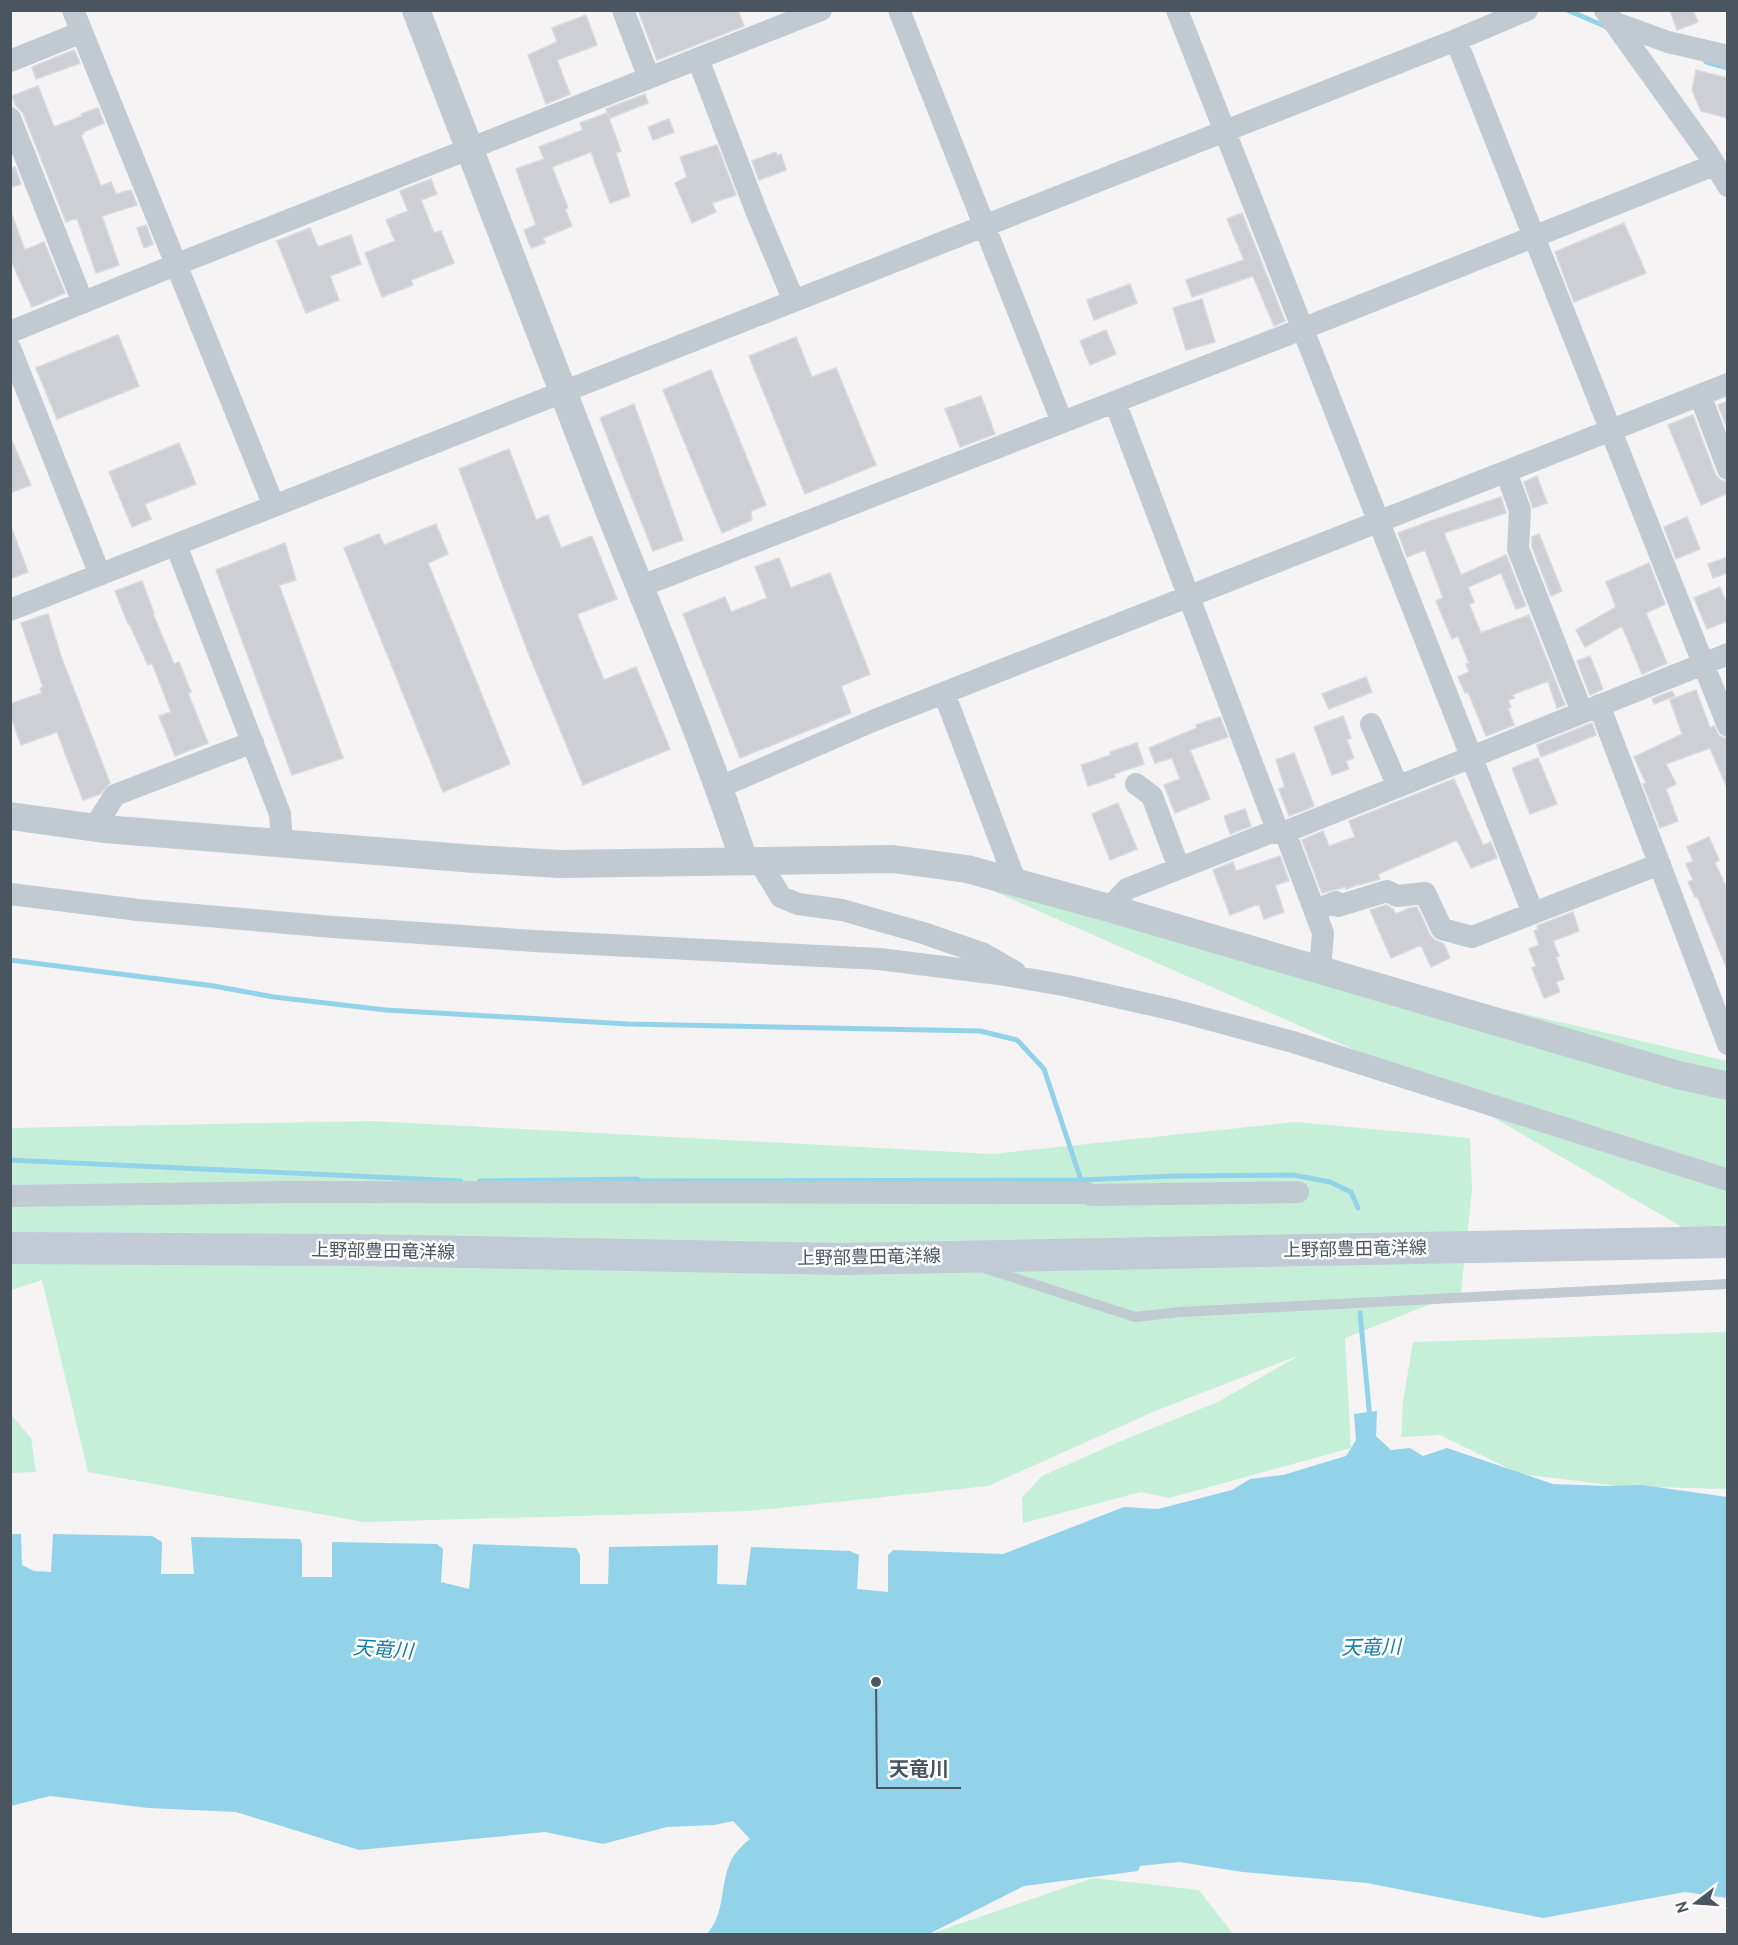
<svg xmlns="http://www.w3.org/2000/svg" width="1738" height="1945" viewBox="0 0 1738 1945" font-family="Cabin,'Noto Sans JP',sans-serif">
<style>
.green{fill:#c5efd8}
.water{fill:#93d3ea}
.lines{fill:none;stroke-linecap:round;stroke-linejoin:round}
.stream{stroke:#93d3ea;stroke-width:5}
.building{fill:#cdcfd5;stroke:#d7d9de;stroke-width:1.5}
.service{stroke:#c1c9d1;stroke-width:10}
.minor{stroke:#c1c9d1;stroke-width:22}
.tertiary{stroke:#c1c9d1;stroke-width:28}
.secondary{stroke:#c2cad5;stroke-width:32}
.labels{text-anchor:middle;dominant-baseline:central;stroke-width:5;stroke-linejoin:round;paint-order:stroke}
.street-label{font-size:18px;fill:#4b5560;stroke:#fff}
.water-label{font-size:20px;font-style:italic;fill:#117da5;stroke:#fff}
.leader{fill:none;stroke:#4b5560;stroke-width:2}
.callout-dot{fill:#4b5560;stroke:#fff;stroke-width:2}
.callout-label{font-size:20px;text-anchor:middle;font-weight:bold;fill:#4b5560;stroke:#fff;stroke-width:5;stroke-linejoin:round;paint-order:stroke}
</style>
<rect width="100%" height="100%" fill="#f5f3f3"/>
<!-- green -->
<path class="green" d="M 989,889 L 1727,1061 L 1727,1253 L 1448,1091 Z
M 371,1121 L 992,1154 L 1296,1122 L 1470,1138 L 1472,1190 L 1461,1292 L 1345,1338 L 1351,1448 L 1169,1498 L 1141,1492 L 1023,1523 L 1022,1498 L 1042,1476 L 1121,1441 L 1218,1402 L 1300,1355 L 1155,1411 L 988,1486 L 749,1511 L 364,1522 L 88,1472 L 42,1280 L 11,1290 L 10,1128 Z
M 1727,1332 L 1727,1489 L 1618,1486 L 1520,1474 L 1440,1435 L 1401,1437 L 1403,1402 L 1413,1342 Z
M 11,1415 L 31,1438 L 36,1472 L 11,1473 Z
M 1093,1878 L 1199,1890 L 1233,1934 L 930,1934 Z"/>
<!-- water -->
<path class="water" d="M 1377,1411 L 1376,1436 L 1391,1450 L 1410,1448 L 1423,1456 L 1447,1448 L 1553,1484 L 1608,1486 L 1642,1485 L 1727,1497 L 1727,1898 L 1685,1892 L 1543,1918 L 1367,1883 L 1243,1872 L 1179,1862 L 1140,1866 L 1138,1871 L 1024,1886 L 929,1934 L 707,1934 C 725,1913 720,1889 729,1865 C 733,1855 741,1846 750,1839 L 733,1821 L 714,1825 L 667,1827 L 603,1844 L 545,1832 L 359,1850 L 236,1812 L 148,1808 L 50,1796 L 11,1806 L 11,1534 L 21,1534 L 22,1565 L 34,1571 L 51,1572 L 53,1534 L 152,1536 L 162,1542 L 161,1574 L 194,1574 L 191,1537 L 300,1539 L 302,1544 L 302,1577 L 332,1577 L 332,1542 L 437,1544 L 443,1549 L 441,1582 L 469,1589 L 473,1544 L 576,1548 L 580,1555 L 580,1584 L 608,1584 L 609,1547 L 718,1545 L 717,1584 L 746,1585 L 751,1547 L 850,1551 L 859,1555 L 857,1589 L 888,1592 L 888,1555 L 893,1550 L 1003,1554 L 1124,1507 L 1158,1509 L 1232,1490 L 1250,1479 L 1283,1475 L 1346,1456 L 1356,1440 L 1354,1414 Z"/>
<g class="lines">
<!-- stream -->
<path class="stream" d="M 1567,10 L 1607,27
M 1706,62 L 1728,68
M 10,960 L 214,986 L 274,997 L 386,1010 L 628,1024 L 980,1031 L 1017,1040 L 1044,1069 L 1081,1180
M 10,1160 L 461,1181
M 480,1181 L 637,1179 L 641,1181 L 1081,1180 L 1173,1176 L 1293,1175 L 1330,1182 L 1351,1192 L 1358,1208
M 1360,1313 L 1370,1419"/>
</g>
<!-- building -->
<path class="building" d="M 638,10 L 738,10 L 744,26 L 657,60 Z
M 1670,10 L 1693,10 L 1698,22 L 1677,30 Z
M 586,15 L 597,45 L 557,60 L 570,94 L 546,104 L 528,55 L 557,42 L 552,28 Z
M 74,50 L 80,63 L 36,79 L 32,67 Z
M 1696,70 L 1728,78 L 1728,118 L 1701,111 L 1692,90 Z
M 38,86 L 54,127 L 82,116 L 81,114 L 98,108 L 104,123 L 83,132 L 84,134 L 81,135 L 101,186 L 111,182 L 116,194 L 131,190 L 137,205 L 102,216 L 119,265 L 96,273 L 77,218 L 66,222 L 23,113 L 16,106 L 12,96 Z
M 645,94 L 648,103 L 610,118 L 606,109 Z
M 607,113 L 621,151 L 616,153 L 630,196 L 610,203 L 591,152 L 552,167 L 568,208 L 565,209 L 572,226 L 543,238 L 545,243 L 531,248 L 524,230 L 536,225 L 516,169 L 544,159 L 539,147 L 583,130 L 580,123 Z
M 669,119 L 674,132 L 653,140 L 648,127 Z
M 717,145 L 736,195 L 712,203 L 716,212 L 692,223 L 675,183 L 687,177 L 680,157 Z
M 776,152 L 777,156 L 781,154 L 786,170 L 759,180 L 752,161 Z
M 15,167 L 21,184 L 10,188 L 10,169 Z
M 431,179 L 437,194 L 421,200 L 434,233 L 441,231 L 454,263 L 411,280 L 413,285 L 382,297 L 365,253 L 395,241 L 386,220 L 408,211 L 400,191 Z
M 1242,213 L 1285,321 L 1274,326 L 1253,276 L 1192,297 L 1186,280 L 1244,260 L 1227,219 Z
M 12,215 L 25,250 L 44,242 L 65,293 L 32,307 L 10,258 Z
M 1624,223 L 1646,273 L 1574,302 L 1555,252 Z
M 146,225 L 153,244 L 144,248 L 137,228 Z
M 310,228 L 318,247 L 351,235 L 361,264 L 330,276 L 339,300 L 306,313 L 277,241 Z
M 1130,284 L 1137,303 L 1094,320 L 1087,300 Z
M 1202,299 L 1215,342 L 1186,350 L 1173,308 Z
M 1106,330 L 1116,354 L 1090,365 L 1080,341 Z
M 118,335 L 139,386 L 57,419 L 36,368 Z
M 796,337 L 812,377 L 836,368 L 876,465 L 805,494 L 749,356 Z
M 711,370 L 766,505 L 751,511 L 752,520 L 722,533 L 663,390 Z
M 981,396 L 995,434 L 960,447 L 945,409 Z
M 1728,401 L 1728,430 L 1718,405 Z
M 634,404 L 683,540 L 653,551 L 600,418 Z
M 1693,415 L 1715,474 L 1720,480 L 1728,482 L 1728,493 L 1701,505 L 1668,425 Z
M 10,436 L 31,485 L 10,493 Z
M 179,443 L 196,484 L 145,504 L 151,519 L 132,527 L 109,472 Z
M 509,449 L 536,520 L 548,515 L 561,548 L 592,536 L 617,599 L 577,614 L 604,680 L 636,667 L 670,749 L 583,785 L 528,652 L 459,469 Z
M 1537,476 L 1547,503 L 1533,508 L 1524,482 Z
M 1501,497 L 1506,513 L 1444,533 L 1461,575 L 1506,555 L 1526,606 L 1516,609 L 1501,573 L 1468,587 L 1474,602 L 1469,604 L 1481,633 L 1529,615 L 1565,705 L 1557,708 L 1548,681 L 1512,695 L 1514,698 L 1508,700 L 1511,707 L 1508,708 L 1514,725 L 1486,736 L 1468,692 L 1465,693 L 1458,677 L 1469,672 L 1466,664 L 1469,663 L 1458,636 L 1452,639 L 1436,601 L 1443,598 L 1425,550 L 1407,557 L 1398,533 L 1439,518 Z
M 1687,517 L 1700,549 L 1676,559 L 1664,527 Z
M 436,524 L 448,554 L 428,563 L 510,764 L 443,792 L 344,548 L 379,534 L 384,545 Z
M 10,529 L 12,529 L 28,572 L 10,579 Z
M 1539,534 L 1562,591 L 1551,596 L 1532,547 L 1532,537 Z
M 285,543 L 296,580 L 279,585 L 343,758 L 292,775 L 216,570 Z
M 1728,557 L 1728,573 L 1713,578 L 1708,564 Z
M 779,558 L 791,588 L 830,573 L 870,674 L 841,686 L 851,713 L 740,758 L 683,614 L 725,597 L 731,612 L 767,598 L 755,567 Z
M 1649,563 L 1665,604 L 1646,613 L 1667,663 L 1642,674 L 1622,626 L 1585,647 L 1576,630 L 1616,607 L 1606,582 Z
M 142,581 L 154,613 L 153,614 L 174,664 L 179,662 L 191,692 L 188,693 L 208,743 L 175,756 L 159,716 L 171,712 L 152,663 L 148,665 L 129,623 L 128,624 L 115,591 Z
M 1720,587 L 1728,607 L 1728,621 L 1707,629 L 1694,598 Z
M 48,614 L 62,659 L 110,783 L 100,794 L 83,800 L 57,732 L 21,745 L 10,714 L 10,704 L 42,693 L 40,688 L 43,687 L 21,623 Z
M 1590,656 L 1603,689 L 1590,695 L 1577,661 Z
M 1366,677 L 1372,692 L 1329,709 L 1322,694 Z
M 1696,690 L 1710,728 L 1714,726 L 1719,736 L 1728,739 L 1728,790 L 1710,748 L 1666,764 L 1676,784 L 1666,789 L 1678,821 L 1660,828 L 1643,784 L 1646,783 L 1634,757 L 1682,734 L 1670,700 Z
M 1672,691 L 1675,696 L 1654,704 L 1652,699 Z
M 1343,716 L 1351,738 L 1347,740 L 1354,758 L 1346,761 L 1349,769 L 1332,775 L 1314,727 Z
M 1220,717 L 1228,737 L 1190,750 L 1210,799 L 1175,813 L 1164,785 L 1180,779 L 1172,758 L 1155,763 L 1149,748 L 1197,728 L 1196,725 Z
M 1592,723 L 1596,735 L 1541,757 L 1537,745 Z
M 1137,743 L 1144,764 L 1114,774 L 1115,777 L 1088,786 L 1081,765 L 1111,755 L 1110,752 Z
M 1294,753 L 1314,806 L 1289,816 L 1279,789 L 1285,787 L 1276,760 Z
M 1538,758 L 1557,804 L 1530,814 L 1512,768 Z
M 1454,779 L 1483,845 L 1491,842 L 1497,858 L 1471,868 L 1457,840 L 1378,874 L 1380,879 L 1359,885 L 1359,884 L 1346,889 L 1345,887 L 1322,893 L 1302,840 L 1323,831 L 1329,846 L 1355,837 L 1349,821 Z
M 1118,803 L 1137,849 L 1110,860 L 1092,814 Z
M 1245,809 L 1251,826 L 1230,834 L 1224,816 Z
M 1709,837 L 1719,860 L 1715,863 L 1728,891 L 1727,969 L 1697,896 L 1695,897 L 1688,882 L 1693,880 L 1686,864 L 1693,861 L 1687,847 Z
M 1280,856 L 1289,881 L 1275,885 L 1284,912 L 1264,919 L 1259,904 L 1230,915 L 1213,870 L 1233,862 L 1236,871 Z
M 1386,905 L 1393,909 L 1396,914 L 1410,908 L 1417,907 L 1430,935 L 1434,940 L 1444,944 L 1450,958 L 1431,967 L 1421,945 L 1391,958 L 1370,910 Z
M 1573,912 L 1579,931 L 1553,941 L 1559,956 L 1556,957 L 1564,979 L 1556,982 L 1560,992 L 1544,998 L 1532,968 L 1536,966 L 1529,949 L 1539,945 L 1534,931 L 1538,929 L 1537,926 Z"/>
<g class="lines">
<!-- service -->
<path class="service" d="M 984,1268 L 1135,1317 L 1180,1312 L 1728,1284"/>
<!-- minor -->
<path class="minor" d="M 73,10 L 274,506
M 623,10 L 649,78
M 899,10 L 1062,422
M 1177,10 L 1533,913
M 1605,10 L 1707,152 L 1728,186
M 1613,22 L 1668,42 L 1728,56
M 1456,40 L 1728,726
M 698,59 L 757,213 L 794,301
M 10,61 L 82,32
M 10,118 L 83,303
M 10,332 L 190,259 L 821,10
M 10,348 L 100,575
M 1700,395 L 1728,469
M 1115,402 L 1278,832
M 1506,472 L 1520,510 L 1518,549 L 1582,712
M 176,545 L 280,814 L 282,843
M 639,587 L 1302,329 L 1714,165
M 10,610 L 1456,40 L 1527,10
M 944,693 L 1016,883
M 1599,705 L 1728,1044
M 1371,724 L 1398,787
M 1136,784 L 1152,796 L 1179,868
M 720,787 L 875,720 L 1728,384
M 94,828 L 115,795 L 253,742
M 1285,832 L 1323,933 L 1320,970
M 759,861 L 781,897 L 798,904 L 842,910 L 923,933 L 984,954 L 1015,972
M 10,894 L 138,910 L 333,927 L 534,941 L 879,959 L 999,974 L 1068,986 L 1174,1010 L 1293,1042 L 1728,1180
M 1109,908 L 1127,889 L 1269,833 L 1285,832 L 1728,654
M 1315,910 L 1336,902 L 1338,906 L 1387,891 L 1397,896 L 1425,893 L 1442,929 L 1472,937 L 1660,864
M 10,1196 L 290,1192 L 1087,1193 L 1091,1195 L 1298,1192"/>
<!-- tertiary -->
<path class="tertiary" d="M 416,10 C 478,168 537,327 599,485 C 648,610 702,733 744,861
M 10,816 L 104,829 L 475,859 L 560,864 L 893,859 L 967,869 L 1109,908 L 1678,1075 L 1728,1086"/>
<!-- secondary -->
<path class="secondary" d="M 10,1248 L 355,1250 L 843,1259 L 1728,1242"/>
</g>
<g class="labels">
<!-- street labels -->
<g class="street-label">
<text transform="translate(1355 1249) rotate(-1)">上野部豊田竜洋線</text>
<text transform="translate(383 1251) rotate(1)">上野部豊田竜洋線</text>
<text transform="translate(869 1257) rotate(-1)">上野部豊田竜洋線</text>
</g>
<!-- water labels -->
<g class="water-label">
<text transform="translate(1371 1647) rotate(-1)">天竜川</text>
<text transform="translate(383 1649) rotate(4)">天竜川</text>
</g>
</g>
<!-- callouts -->
<path class="leader" d="M876 1682L877 1788H961"/>
<circle class="callout-dot" cx="876" cy="1682" r="6"/>
<g class="callout-label">
<text x="919" y="1776">天竜川</text>
</g>
<!-- border -->
<rect width="1738" height="1945" fill="none" stroke="#4b5560" stroke-width="24"/>
<!-- north arrow -->
<g transform="translate(1696 1903) rotate(253)" stroke="#ffffff" stroke-width="4.5" paint-order="stroke">
<path d="M0-4.5L10 22L0 15L-10 22Z" fill="#4b5560"/>
<text y="-9" font-size="16" font-weight="bold" text-anchor="middle" fill="#4b5560">N</text>
</g>
</svg>
